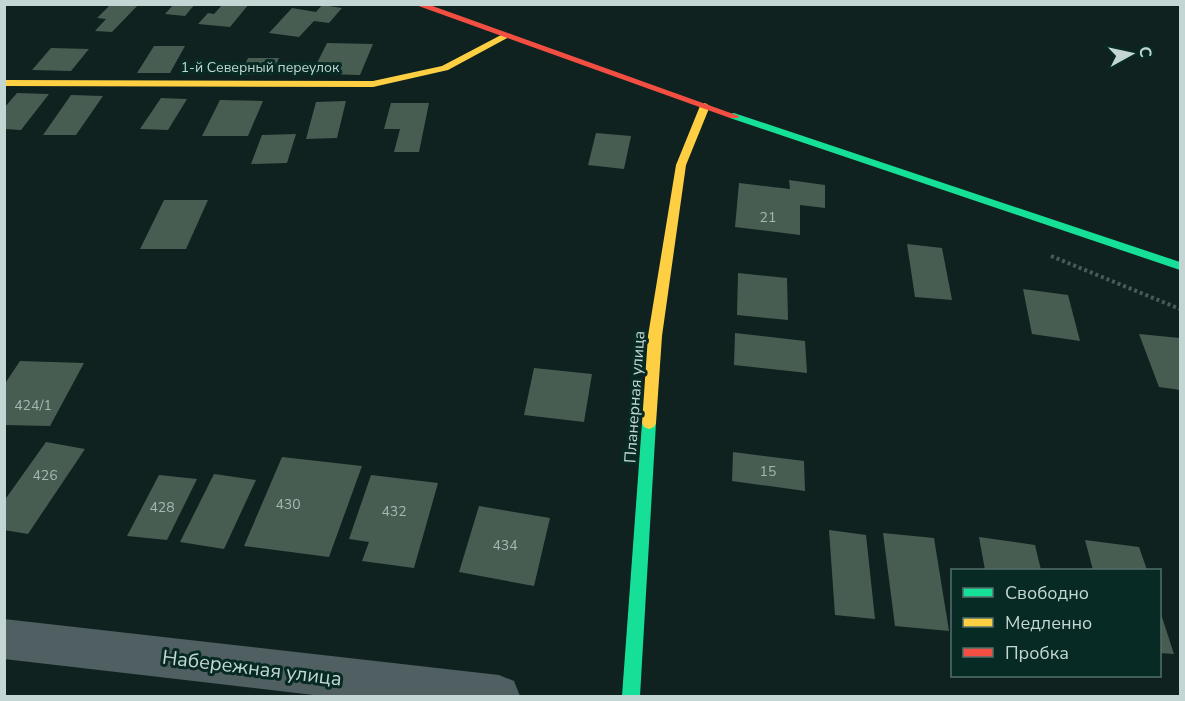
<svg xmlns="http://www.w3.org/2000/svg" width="1185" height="701" viewBox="0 0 1185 701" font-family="'Nunito Sans',sans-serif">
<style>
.building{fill:#475d51}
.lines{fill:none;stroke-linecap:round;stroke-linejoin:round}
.path{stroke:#4a595a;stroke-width:4;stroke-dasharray:3 3;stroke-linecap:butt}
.street{fill:#505f62;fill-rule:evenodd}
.fast{fill:#16e098;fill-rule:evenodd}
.slow{fill:#ffcf43;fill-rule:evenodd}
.jam{fill:#f24e42;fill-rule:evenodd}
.labels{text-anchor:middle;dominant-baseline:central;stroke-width:6;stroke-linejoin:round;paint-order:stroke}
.far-street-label{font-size:14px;fill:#c4d6d3;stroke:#072a25}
.number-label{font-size:14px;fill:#a5b8b2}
.street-label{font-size:16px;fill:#c4d6d3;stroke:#072a25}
.near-street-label{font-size:20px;fill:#c4d6d3;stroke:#072a25}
</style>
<rect width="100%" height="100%" fill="#0f221f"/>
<!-- building -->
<path class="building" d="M 111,4 L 139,4 L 112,32 L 95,31 L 106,19 L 97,18 Z
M 174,4 L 195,4 L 185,16 L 165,14 Z
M 223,4 L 249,4 L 230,27 L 198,24 L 208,13 L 214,14 Z
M 322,5 L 342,8 L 329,23 L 314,21 L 299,37 L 269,33 L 292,8 L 316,12 Z
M 327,43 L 373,44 L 360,75 L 322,74 L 326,63 L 317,63 Z
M 154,46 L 185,46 L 170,73 L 137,73 Z
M 51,48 L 89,49 L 71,71 L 32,70 Z
M 248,58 L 279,58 L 272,75 L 240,75 Z
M 17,93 L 49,94 L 21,130 L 4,129 L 4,108 Z
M 71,95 L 103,96 L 76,135 L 43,135 Z
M 161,98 L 187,99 L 168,130 L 140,129 Z
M 220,100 L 263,101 L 248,136 L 202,136 Z
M 346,101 L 337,138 L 306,139 L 316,102 Z
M 391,103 L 429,103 L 419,152 L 394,152 L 400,129 L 384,129 Z
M 596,133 L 631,136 L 624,169 L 588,165 Z
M 296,134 L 287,163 L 251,164 L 262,135 Z
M 789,180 L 825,185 L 825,208 L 800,205 L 800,235 L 735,227 L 739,183 L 790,189 Z
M 164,200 L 208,200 L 186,249 L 140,249 Z
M 907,244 L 942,248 L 952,300 L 915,297 Z
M 738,273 L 787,278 L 788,320 L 737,315 Z
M 1023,289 L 1068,295 L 1080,341 L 1032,334 Z
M 735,333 L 805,341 L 807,373 L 734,365 Z
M 1139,334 L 1180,338 L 1180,390 L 1159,387 Z
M 20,361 L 84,363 L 50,426 L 4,425 L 4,385 Z
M 534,368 L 592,374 L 584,422 L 524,415 Z
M 46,442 L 85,449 L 28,534 L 4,530 L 4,501 Z
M 733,452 L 804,461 L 805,491 L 732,481 Z
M 282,457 L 362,466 L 329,557 L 244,546 Z
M 214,474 L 256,480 L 224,549 L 180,542 Z
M 159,475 L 197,479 L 167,540 L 127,536 Z
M 371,475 L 438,483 L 414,568 L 362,561 L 369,542 L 349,539 Z
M 479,506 L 550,518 L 534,586 L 459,572 Z
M 829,530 L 866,535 L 875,619 L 835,615 Z
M 883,533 L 934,538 L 949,631 L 895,626 Z
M 979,537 L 1035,545 L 1041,570 L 985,570 Z
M 1085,540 L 1139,547 L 1147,570 L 1093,570 Z
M 1160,611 L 1174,654 L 1160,653 Z"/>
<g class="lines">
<!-- path -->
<path class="path" d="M 1051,256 L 1180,309"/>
<!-- street -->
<path class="street" d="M 4,619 L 499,675 L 514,681 L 520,696 L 322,696 L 4,659 Z"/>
<!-- fast -->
<path class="fast" d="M 734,113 L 1180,262 L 1180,270 L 730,118 L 730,114 Z
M 649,417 L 654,419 L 656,423 L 640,696 L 622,696 L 642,423 L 644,419 Z"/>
<!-- slow -->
<path class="slow" d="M 503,34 L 511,36 L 448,70 L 373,87 L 4,86 L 4,80 L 373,81 L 442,66 Z
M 705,103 L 710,106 L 686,165 L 662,336 L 656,423 L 654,427 L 649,429 L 644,427 L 642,423 L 648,336 L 676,165 L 700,106 Z"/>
<!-- jam -->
<path class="jam" d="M 413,4 L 427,4 L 739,116 L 738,118 L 730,118 Z"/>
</g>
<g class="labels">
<!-- far-street labels -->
<g class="far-street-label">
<text x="260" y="67">1-й Северный переулок</text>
</g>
<!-- number labels -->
<g class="number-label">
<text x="768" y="217">21</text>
<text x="33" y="405">424/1</text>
<text x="768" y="471">15</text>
<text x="45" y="475">426</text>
<text x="288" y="504">430</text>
<text x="162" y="507">428</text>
<text x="394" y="511">432</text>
<text x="505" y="545">434</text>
</g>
<!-- street labels -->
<g class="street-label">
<text transform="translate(635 397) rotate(-86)">Планерная улица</text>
</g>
<!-- near-street labels -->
<g class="near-street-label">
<text transform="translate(252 668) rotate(7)">Набережная улица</text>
</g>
</g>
<!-- border -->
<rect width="1185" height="701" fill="none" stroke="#c4d6d3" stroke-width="12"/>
<!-- legend -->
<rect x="951" y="569" width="210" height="108" fill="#072a25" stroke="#536f6b" stroke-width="1.5"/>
<rect x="963" y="588" width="30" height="9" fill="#16e098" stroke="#536f6b" stroke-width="1.5"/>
<text x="1005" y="599" font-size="18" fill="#c4d6d3">Свободно</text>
<rect x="963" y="618" width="30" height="9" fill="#ffcf43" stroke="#536f6b" stroke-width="1.5"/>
<text x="1005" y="629" font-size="18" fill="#c4d6d3">Медленно</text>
<rect x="963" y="648" width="30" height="9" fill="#f24e42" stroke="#536f6b" stroke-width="1.5"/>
<text x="1005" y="659" font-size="18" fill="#c4d6d3">Пробка</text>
<!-- north arrow -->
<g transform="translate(1131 54) rotate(82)" stroke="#072a25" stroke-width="4.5" paint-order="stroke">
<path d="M0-4.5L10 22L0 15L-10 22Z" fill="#c4d6d3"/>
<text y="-9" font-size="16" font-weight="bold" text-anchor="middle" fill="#c4d6d3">С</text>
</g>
</svg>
